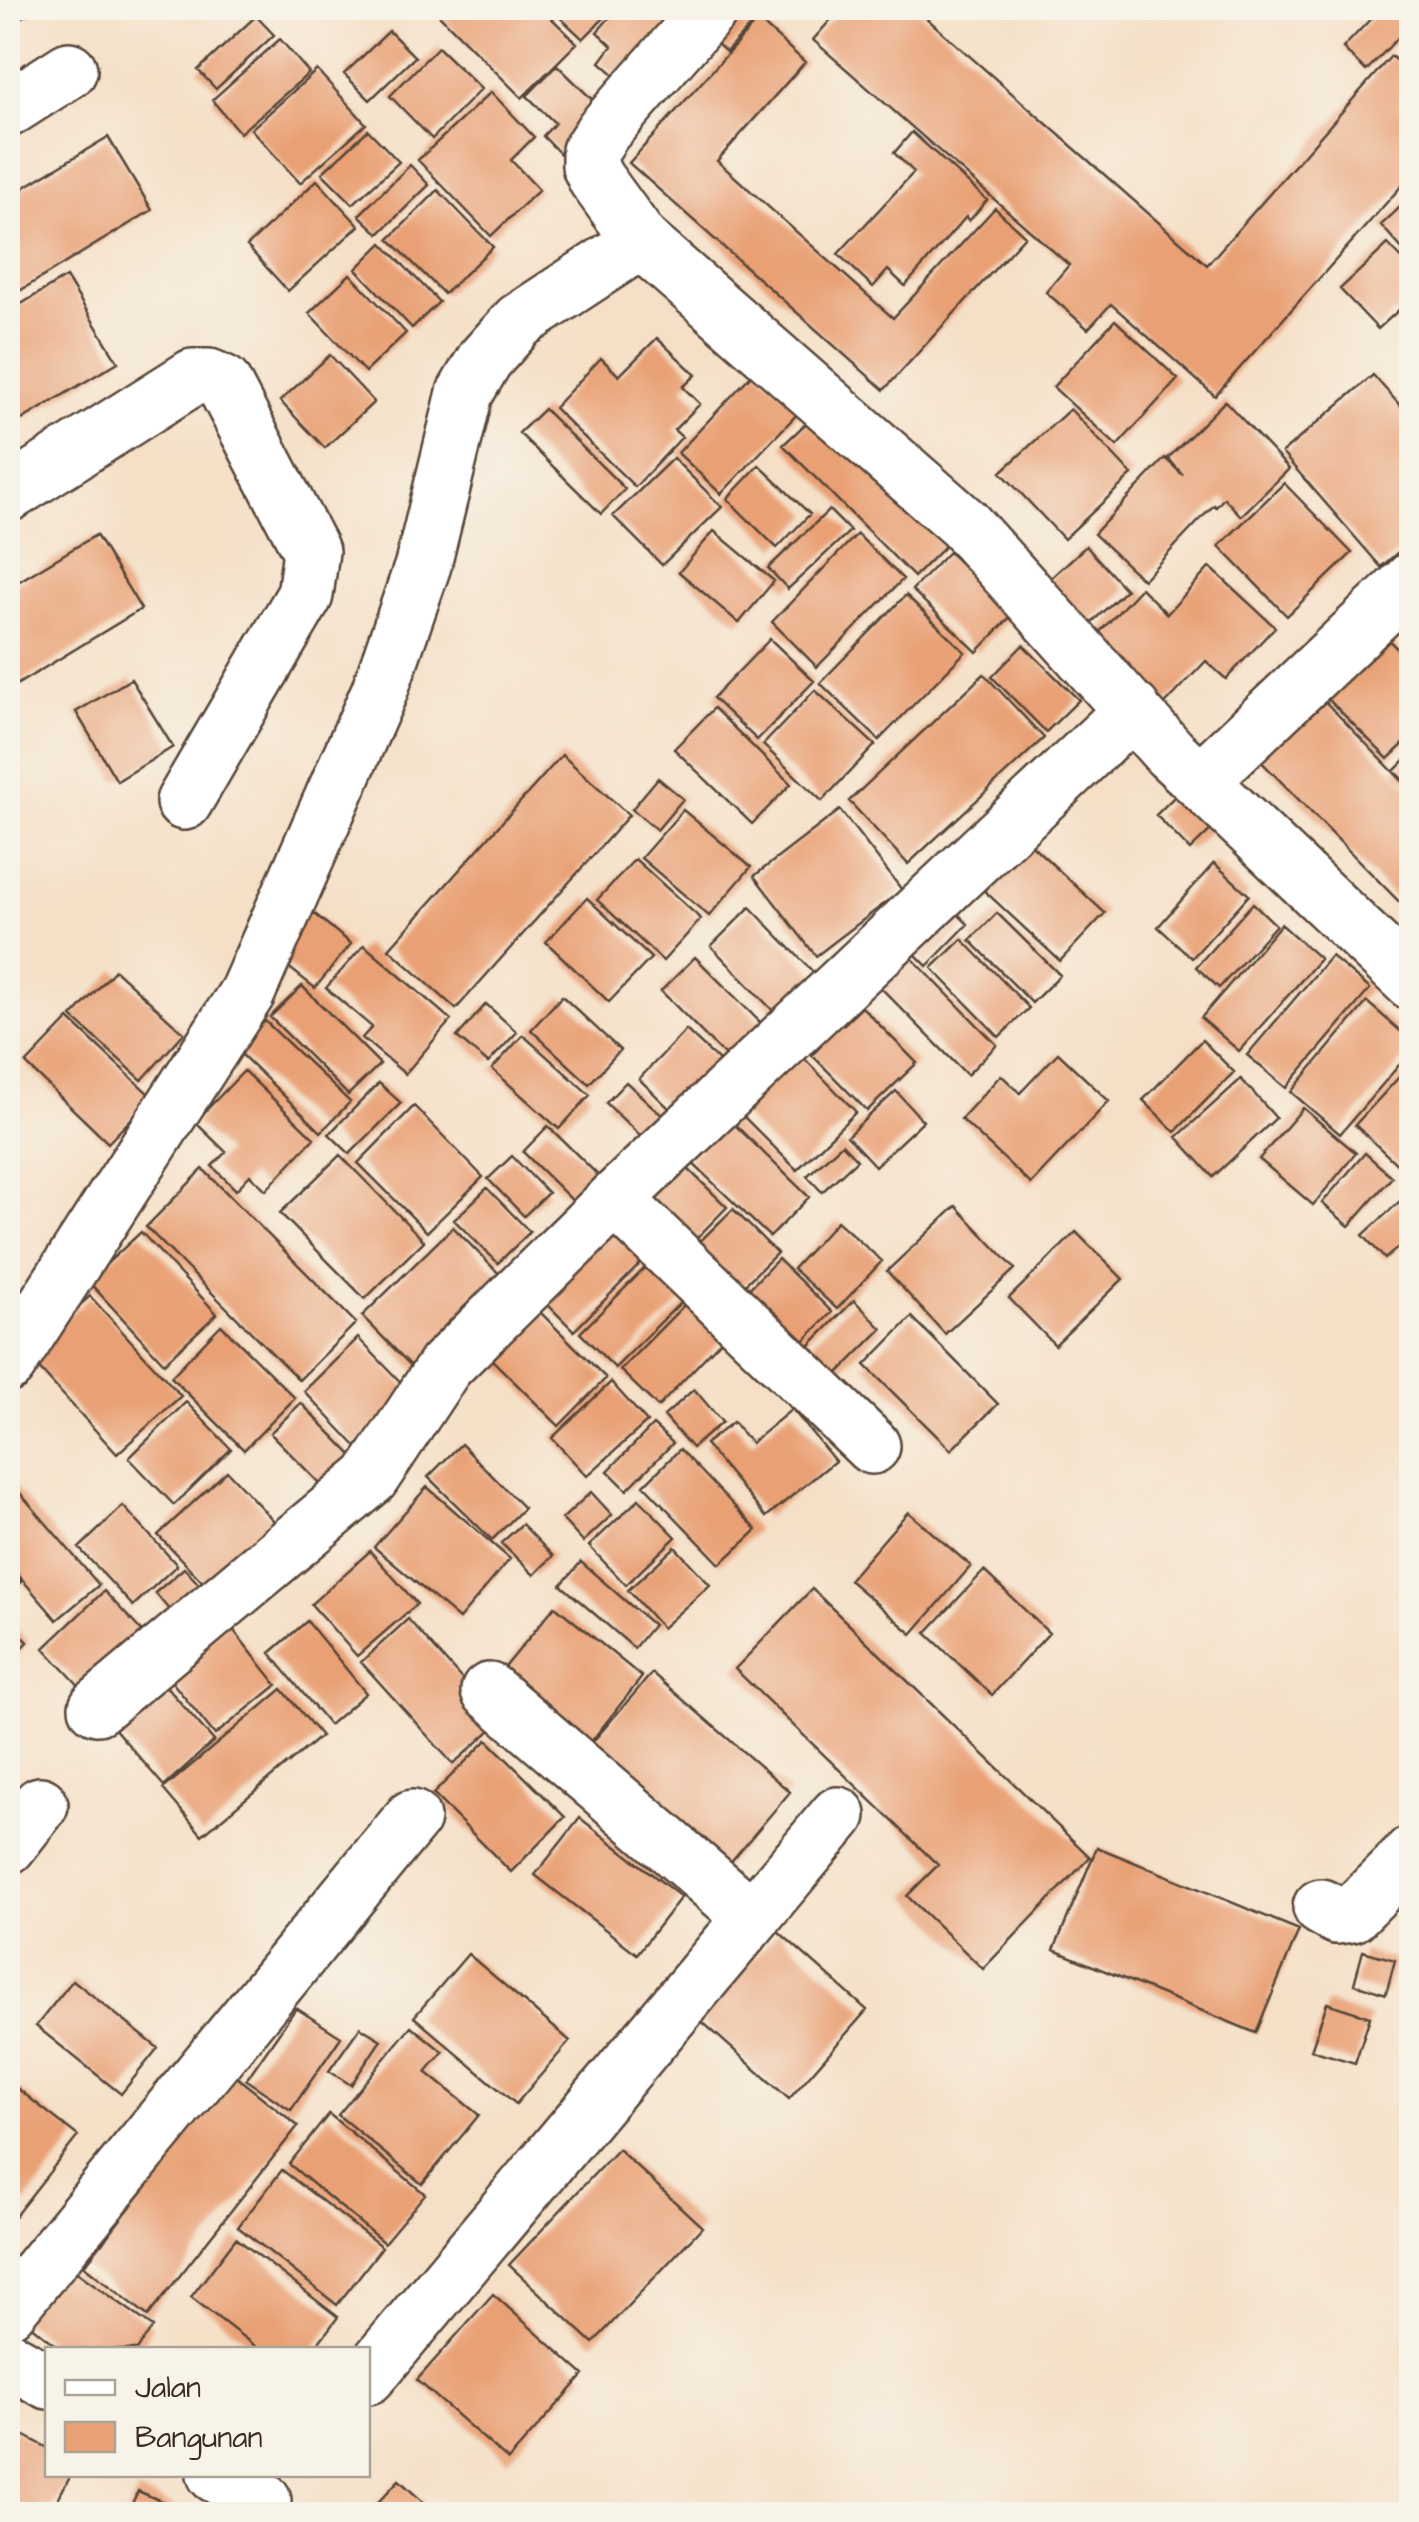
<svg xmlns="http://www.w3.org/2000/svg" width="1419" height="2522" viewBox="0 0 1419 2522" font-family="'Architects Daughter',sans-serif">
<style>
.building{fill:#e9a074}
.lines{fill:none;stroke-linecap:round;stroke-linejoin:round}
.minor-casing{stroke:#574537;stroke-width:60}
.minor{stroke:#fff;stroke-width:55}
</style>
<rect width="100%" height="100%" fill="#f7f3e8"/>
<filter id="ink" filterUnits="userSpaceOnUse"><feTurbulence type="fractalNoise" baseFrequency=".01" numOctaves="2"/><feDisplacementMap in="SourceGraphic" scale="20" xChannelSelector="R" yChannelSelector="G"/><feConvolveMatrix kernelMatrix="1 2 1 2 8 2 1 2 1" color-interpolation-filters="sRGB"/></filter>
<filter id="wash" filterUnits="userSpaceOnUse"><feTurbulence type="fractalNoise" baseFrequency=".0048" numOctaves="4" result="noise"/><feDisplacementMap in="SourceGraphic" scale="40" xChannelSelector="R" yChannelSelector="G"/><feGaussianBlur stdDeviation="2.25" result="paint"/><feColorMatrix in="noise" values="0 0 0 0 0 0 0 0 0 0 0 0 0 0 0 0 0 1.4 0 .05"/><feComposite in="paint" operator="in"/></filter>
<g filter="url(#wash)">
<rect width="100%" height="100%" fill="#f5e0c7"/>
<g id="blocks">
<!-- building -->
<path class="building" d="M 8,8 L 37,8 L 8,26 Z
M 436,8 L 541,8 L 577,43 L 522,98 L 434,10 Z
M 550,8 L 614,8 L 583,39 Z
M 618,8 L 647,8 L 681,37 L 634,92 L 600,62 L 612,46 L 597,32 Z
M 737,8 L 754,22 L 726,52 L 697,26 Z
M 841,8 L 915,8 L 1207,265 L 1391,56 L 1412,75 L 1412,174 L 1215,396 L 1111,304 L 1088,329 L 1046,292 L 1069,265 L 813,40 Z
M 1381,8 L 1412,8 L 1412,23 L 1366,71 L 1343,48 Z
M 256,16 L 274,35 L 216,89 L 198,70 Z
M 758,20 L 805,62 L 717,161 L 893,318 L 995,208 L 1025,236 L 884,390 L 629,163 Z
M 389,31 L 415,57 L 370,100 L 344,74 Z
M 280,39 L 309,73 L 240,133 L 212,100 Z
M 438,47 L 481,89 L 432,139 L 390,96 Z
M 557,65 L 611,118 L 568,162 L 543,136 L 555,123 L 527,96 Z
M 317,70 L 366,124 L 300,183 L 251,129 Z
M 491,92 L 534,137 L 511,160 L 539,190 L 491,236 L 418,160 Z
M 368,130 L 399,162 L 353,204 L 322,173 Z
M 912,132 L 987,200 L 969,221 L 966,217 L 905,286 L 888,270 L 873,287 L 838,254 L 914,172 L 894,153 Z
M 108,137 L 152,210 L 8,298 L 8,197 Z
M 410,165 L 429,185 L 379,234 L 359,215 Z
M 317,180 L 359,226 L 288,291 L 247,246 Z
M 438,190 L 493,247 L 444,294 L 389,239 Z
M 1412,196 L 1412,260 L 1381,225 Z
M 382,243 L 439,302 L 412,328 L 356,269 Z
M 1388,244 L 1412,269 L 1412,298 L 1378,329 L 1340,289 Z
M 350,274 L 406,333 L 365,372 L 309,313 Z
M 66,277 L 118,362 L 8,428 L 8,312 Z
M 1115,320 L 1178,379 L 1117,446 L 1053,387 Z
M 657,338 L 696,375 L 683,387 L 700,404 L 674,430 L 682,437 L 635,487 L 554,408 L 601,358 L 619,376 Z
M 330,355 L 374,402 L 325,448 L 280,401 Z
M 757,369 L 801,410 L 721,494 L 678,453 Z
M 1373,375 L 1412,419 L 1412,540 L 1381,567 L 1282,453 Z
M 1225,401 L 1289,469 L 1241,516 L 1224,498 L 1216,507 L 1214,505 L 1143,580 L 1094,534 L 1165,458 L 1183,475 L 1168,458 Z
M 544,409 L 625,489 L 601,514 L 519,433 Z
M 1070,409 L 1132,475 L 1064,539 L 1001,472 Z
M 819,411 L 948,543 L 914,577 L 783,445 Z
M 673,458 L 722,507 L 662,565 L 613,516 Z
M 759,465 L 810,514 L 777,548 L 727,499 Z
M 1284,483 L 1352,553 L 1287,616 L 1219,546 Z
M 829,510 L 850,531 L 788,589 L 768,568 Z
M 714,531 L 774,581 L 739,623 L 679,572 Z
M 857,534 L 903,579 L 817,667 L 772,622 Z
M 96,535 L 141,609 L 8,690 L 8,588 Z
M 1086,546 L 1126,590 L 1073,640 L 1032,595 Z
M 949,552 L 1013,614 L 977,652 L 912,590 Z
M 1210,567 L 1275,627 L 1226,679 L 1206,661 L 1152,718 L 1081,652 L 1141,588 L 1167,614 Z
M 906,595 L 965,652 L 879,740 L 820,683 Z
M 1373,625 L 1412,663 L 1412,736 L 1388,759 L 1313,684 Z
M 770,639 L 814,681 L 757,740 L 713,698 Z
M 1023,645 L 1079,700 L 1046,732 L 992,677 Z
M 984,674 L 1044,738 L 908,864 L 849,801 Z
M 131,679 L 173,747 L 117,781 L 76,712 Z
M 1307,683 L 1412,791 L 1412,915 L 1244,744 Z
M 815,690 L 875,745 L 822,801 L 763,745 Z
M 714,708 L 791,784 L 752,824 L 674,749 Z
M 1412,753 L 1412,789 L 1394,771 Z
M 562,755 L 629,815 L 456,1009 L 389,949 Z
M 658,778 L 683,799 L 657,830 L 632,809 Z
M 1184,787 L 1218,823 L 1190,850 L 1156,815 Z
M 683,810 L 751,867 L 709,916 L 641,858 Z
M 840,810 L 902,890 L 816,956 L 754,876 Z
M 1022,836 L 1105,913 L 1060,961 L 977,884 Z
M 635,859 L 701,919 L 663,961 L 597,900 Z
M 1214,863 L 1249,895 L 1192,958 L 1158,927 Z
M 587,898 L 651,958 L 609,1002 L 546,942 Z
M 1253,903 L 1276,925 L 1219,988 L 1196,967 Z
M 948,904 L 968,924 L 927,966 L 907,946 Z
M 304,905 L 351,944 L 315,988 L 268,951 Z
M 750,907 L 819,978 L 779,1017 L 711,946 Z
M 997,913 L 1060,975 L 1032,1003 L 970,940 Z
M 1281,924 L 1320,959 L 1239,1051 L 1201,1018 Z
M 962,939 L 1029,1008 L 999,1037 L 932,968 Z
M 364,945 L 451,1020 L 405,1074 L 362,1038 L 372,1027 L 326,988 Z
M 1331,956 L 1370,989 L 1286,1088 L 1247,1055 Z
M 695,957 L 764,1026 L 730,1061 L 661,991 Z
M 911,957 L 997,1045 L 967,1075 L 880,987 Z
M 115,970 L 184,1033 L 142,1080 L 72,1017 Z
M 302,986 L 380,1064 L 348,1095 L 270,1017 Z
M 562,996 L 620,1050 L 589,1084 L 531,1030 Z
M 1367,1002 L 1412,1041 L 1412,1050 L 1340,1134 L 1291,1092 Z
M 486,1004 L 517,1032 L 488,1063 L 457,1037 Z
M 862,1007 L 917,1063 L 867,1111 L 812,1055 L 821,1046 L 809,1035 L 833,1014 L 843,1025 Z
M 69,1019 L 152,1097 L 108,1143 L 26,1064 Z
M 265,1021 L 350,1102 L 321,1132 L 237,1050 Z
M 686,1030 L 735,1076 L 687,1126 L 639,1079 Z
M 523,1035 L 590,1095 L 559,1129 L 492,1069 Z
M 1202,1040 L 1234,1072 L 1175,1132 L 1143,1100 Z
M 798,1052 L 856,1112 L 797,1170 L 738,1111 Z
M 1058,1053 L 1109,1101 L 1031,1184 L 961,1119 L 1001,1075 L 1020,1093 Z
M 1412,1063 L 1412,1160 L 1403,1170 L 1355,1125 Z
M 244,1071 L 314,1138 L 266,1190 L 250,1175 L 236,1190 L 212,1166 L 226,1152 L 195,1122 Z
M 1241,1079 L 1276,1118 L 1213,1177 L 1177,1137 Z
M 626,1082 L 679,1131 L 658,1153 L 606,1103 Z
M 379,1083 L 401,1103 L 350,1154 L 329,1134 Z
M 896,1091 L 923,1121 L 875,1166 L 847,1136 Z
M 414,1106 L 483,1177 L 427,1232 L 358,1163 Z
M 1303,1108 L 1356,1153 L 1313,1205 L 1259,1159 Z
M 728,1118 L 809,1197 L 770,1237 L 688,1159 Z
M 548,1126 L 610,1187 L 585,1213 L 523,1152 Z
M 842,1144 L 857,1160 L 822,1192 L 807,1176 Z
M 1365,1153 L 1392,1177 L 1349,1226 L 1322,1203 Z
M 340,1155 L 424,1241 L 365,1299 L 280,1213 Z
M 512,1156 L 548,1193 L 524,1216 L 488,1179 Z
M 680,1161 L 727,1207 L 682,1253 L 635,1207 Z
M 203,1169 L 356,1323 L 299,1380 L 146,1227 Z
M 487,1188 L 530,1232 L 498,1263 L 454,1220 Z
M 1412,1190 L 1412,1235 L 1385,1259 L 1363,1235 Z
M 956,1206 L 1015,1269 L 945,1334 L 887,1271 Z
M 733,1209 L 777,1253 L 733,1296 L 689,1252 Z
M 608,1216 L 648,1256 L 574,1331 L 533,1290 Z
M 837,1221 L 882,1261 L 837,1309 L 793,1269 Z
M 453,1227 L 511,1286 L 420,1375 L 362,1316 Z
M 141,1232 L 217,1314 L 164,1363 L 88,1281 Z
M 1076,1232 L 1123,1279 L 1055,1345 L 1009,1298 Z
M 658,1255 L 693,1290 L 615,1368 L 580,1333 Z
M 778,1259 L 832,1312 L 794,1351 L 740,1298 Z
M 90,1296 L 181,1396 L 117,1454 L 26,1354 Z
M 689,1300 L 726,1335 L 658,1407 L 620,1370 Z
M 854,1300 L 882,1329 L 829,1382 L 801,1354 Z
M 532,1304 L 606,1378 L 559,1426 L 484,1352 Z
M 912,1317 L 998,1404 L 951,1450 L 865,1365 Z
M 221,1325 L 295,1398 L 244,1450 L 171,1377 Z
M 358,1338 L 413,1395 L 358,1448 L 304,1391 Z
M 611,1382 L 647,1422 L 587,1476 L 552,1438 Z
M 694,1389 L 722,1422 L 692,1448 L 664,1416 Z
M 186,1402 L 231,1449 L 174,1505 L 129,1458 Z
M 301,1403 L 356,1459 L 325,1489 L 270,1433 Z
M 792,1409 L 835,1461 L 766,1517 L 705,1444 L 733,1422 L 751,1443 Z
M 653,1425 L 673,1443 L 627,1490 L 608,1471 Z
M 461,1444 L 524,1508 L 492,1540 L 428,1477 Z
M 680,1449 L 757,1530 L 720,1564 L 644,1485 Z
M 227,1471 L 287,1535 L 219,1599 L 158,1535 Z
M 8,1479 L 99,1585 L 57,1620 L 8,1563 Z
M 427,1487 L 510,1559 L 459,1619 L 374,1547 Z
M 591,1492 L 612,1515 L 583,1542 L 562,1519 Z
M 639,1499 L 676,1537 L 626,1585 L 589,1546 Z
M 123,1506 L 177,1565 L 133,1606 L 79,1548 Z
M 908,1512 L 971,1566 L 912,1634 L 849,1580 Z
M 522,1524 L 553,1556 L 534,1575 L 501,1543 Z
M 675,1547 L 710,1585 L 662,1628 L 628,1590 Z
M 370,1551 L 417,1604 L 357,1656 L 311,1604 Z
M 581,1562 L 653,1625 L 634,1648 L 561,1585 Z
M 8,1567 L 21,1582 L 8,1594 Z
M 184,1568 L 205,1591 L 176,1618 L 155,1593 Z
M 984,1571 L 1049,1633 L 992,1695 L 926,1633 Z
M 812,1589 L 1090,1857 L 983,1969 L 907,1896 L 938,1865 L 735,1669 Z
M 104,1591 L 148,1638 L 88,1695 L 44,1648 Z
M 555,1606 L 642,1677 L 586,1748 L 497,1677 Z
M 408,1619 L 500,1722 L 453,1764 L 361,1662 Z
M 8,1620 L 28,1642 L 8,1663 Z
M 307,1621 L 366,1693 L 329,1725 L 270,1653 Z
M 227,1622 L 277,1685 L 215,1735 L 164,1672 Z
M 151,1669 L 214,1741 L 164,1786 L 101,1713 Z
M 652,1673 L 790,1792 L 722,1872 L 583,1753 Z
M 282,1689 L 321,1736 L 202,1835 L 163,1789 Z
M 487,1740 L 565,1817 L 511,1872 L 433,1794 Z
M 580,1818 L 681,1897 L 637,1954 L 535,1875 Z
M 1097,1847 L 1299,1930 L 1256,2033 L 1054,1950 Z
M 778,1931 L 867,2010 L 789,2099 L 699,2019 Z
M 1363,1951 L 1395,1960 L 1386,1994 L 1354,1984 Z
M 468,1954 L 570,2041 L 516,2104 L 414,2017 Z
M 73,1980 L 158,2048 L 121,2094 L 36,2026 Z
M 1327,2003 L 1370,2017 L 1355,2063 L 1311,2050 Z
M 296,2008 L 341,2037 L 291,2110 L 246,2080 Z
M 411,2026 L 443,2052 L 426,2072 L 479,2115 L 422,2184 L 338,2115 Z
M 360,2027 L 381,2040 L 351,2085 L 329,2071 Z
M 234,2075 L 298,2126 L 148,2316 L 84,2266 Z
M 8,2081 L 78,2136 L 8,2225 Z
M 329,2114 L 425,2194 L 384,2243 L 289,2164 Z
M 618,2149 L 702,2227 L 593,2343 L 509,2265 Z
M 282,2170 L 382,2247 L 337,2305 L 238,2227 Z
M 236,2238 L 338,2317 L 313,2350 L 260,2350 L 191,2297 Z
M 63,2262 L 153,2327 L 137,2350 L 63,2350 L 22,2319 Z
M 493,2294 L 584,2375 L 508,2460 L 417,2380 Z
M 8,2427 L 48,2448 L 48,2474 L 71,2474 L 50,2514 L 8,2514 Z
M 399,2480 L 436,2514 L 367,2514 Z
M 138,2491 L 175,2507 L 172,2514 L 127,2514 Z"/>
</g>
</g>
<g filter="url(#ink)">
<use href="#blocks" fill-opacity="0" stroke="#574537" stroke-width="2.5"/>
<g class="lines">
<defs>
<path id="minor" d="M 711,8 L 603,131 L 590,151 L 590,166 L 596,179 L 641,241 L 964,524 L 1170,753 L 1200,781 L 1412,580
M 8,109 L 69,70
M 8,494 L 193,377 L 209,377 L 223,383 L 311,551 L 305,595 L 184,802
M 1200,781 L 1412,982
M 615,1199 L 872,1446
M 8,1364 L 247,993 L 379,692 L 423,565 L 465,393 L 485,359 L 519,321 L 641,241
M 489,1691 L 752,1917
M 97,1707 L 371,1478 L 445,1366 L 615,1199 L 1133,710
M 8,1846 L 40,1805
M 1321,1907 L 1337,1916 L 1352,1914 L 1412,1854
M 8,2310 L 412,1818
M 8,2359 L 48,2381
M 368,2376 L 838,1815
M 215,2474 L 263,2501"/>
</defs>
<!-- minor casing -->
<use href="#minor" class="minor-casing"/>
<!-- minor -->
<use href="#minor" class="minor"/>
</g>
</g>
<!-- margin -->
<rect width="1419" height="2522" fill="none" stroke="#f7f3e8" stroke-width="40"/>
<!-- legend -->
<rect x="45" y="2347" width="325" height="130" fill="#f7f3e8" stroke="#aca397" stroke-width="2.5"/>
<rect x="65" y="2380" width="50" height="15" fill="#ffffff" stroke="#aca397" stroke-width="2.5"/>
<text x="135" y="2397" font-size="30" fill="#3b2a1e">Jalan</text>
<rect x="65" y="2422" width="50" height="30" fill="#e9a074" stroke="#aca397" stroke-width="2.5"/>
<text x="135" y="2447" font-size="30" fill="#3b2a1e">Bangunan</text>
</svg>
